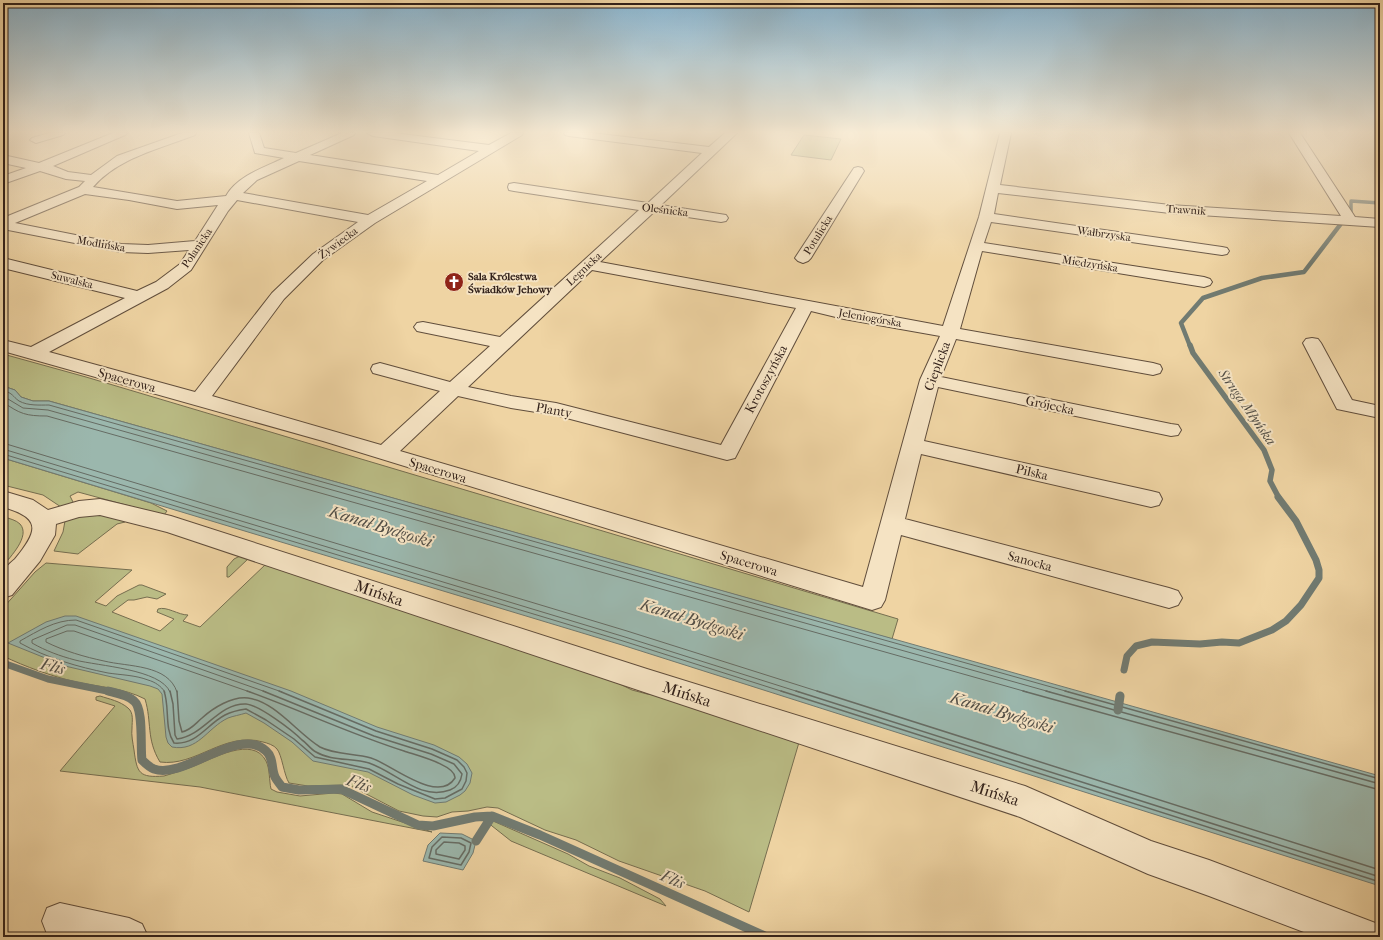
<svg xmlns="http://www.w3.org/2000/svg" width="1383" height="940" viewBox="0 0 1383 940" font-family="'IM FELL French Canon',serif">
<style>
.green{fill:#babc85;stroke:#766e50}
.water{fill:#9bb7ad;stroke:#717b72}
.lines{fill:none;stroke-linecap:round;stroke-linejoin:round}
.shore-far1{stroke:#666c64;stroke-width:1}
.shore{stroke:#666c64;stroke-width:1.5}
.stream-far4{stroke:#717b72;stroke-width:3.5}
.stream-far3{stroke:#717b72;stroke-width:4.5}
.stream-far2{stroke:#717b72;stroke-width:5.5}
.stream-far1{stroke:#717b72;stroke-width:7}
.stream{stroke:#717b72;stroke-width:9}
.minor-casing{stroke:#614e3c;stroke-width:2}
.minor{fill:#f5e3c3;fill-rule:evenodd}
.labels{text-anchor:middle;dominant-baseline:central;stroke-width:4;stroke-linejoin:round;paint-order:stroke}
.far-street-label{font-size:11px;fill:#32211a;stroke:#f5e3c3}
.far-poi-label{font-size:11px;font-weight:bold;fill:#32211a;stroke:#f5e3c3;text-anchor:start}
.street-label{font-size:13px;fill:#32211a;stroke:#f5e3c3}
.water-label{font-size:14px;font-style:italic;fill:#524e46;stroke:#f5e3c3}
.near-street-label{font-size:16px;fill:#32211a;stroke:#f5e3c3}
.near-water-label{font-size:17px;font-style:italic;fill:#524e46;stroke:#f5e3c3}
</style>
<rect width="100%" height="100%" fill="#efd4a3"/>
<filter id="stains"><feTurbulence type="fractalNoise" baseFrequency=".005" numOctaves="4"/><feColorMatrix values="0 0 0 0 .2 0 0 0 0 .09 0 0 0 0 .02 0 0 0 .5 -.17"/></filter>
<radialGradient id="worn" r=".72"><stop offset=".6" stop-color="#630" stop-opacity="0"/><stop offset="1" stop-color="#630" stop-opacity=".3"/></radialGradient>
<!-- green -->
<path class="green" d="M 804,135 L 841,139 L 831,160 L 791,155 Z
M 3,354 L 86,377 L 898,619 L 892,639 L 49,401 L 33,401 L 21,397 L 15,390 L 3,386 Z
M 3,458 L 151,503 L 167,511 L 164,515 L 159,514 L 78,492 L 70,496 L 74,504 L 64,509 L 43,495 L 3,485 Z
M 88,512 L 123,520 L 125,522 L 117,524 L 78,554 L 54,551 L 63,532 L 65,521 Z
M 5,517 C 10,519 16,520 20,524 C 31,536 10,557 3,566 L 3,518 Z
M 242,555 L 588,668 L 632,690 L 647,694 L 677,698 L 800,739 L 749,912 L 705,891 L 619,861 L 576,840 L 545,830 L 498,808 L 487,807 L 468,811 L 452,812 L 437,817 L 423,816 L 399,811 L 349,785 L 308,786 L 289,783 C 284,775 282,755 277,749 C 274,745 267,743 263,742 C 224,731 196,767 160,762 C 146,739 152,722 145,699 C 124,688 99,687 76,682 C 51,676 26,667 3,656 L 3,608 L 35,572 L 46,563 L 132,570 L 95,602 L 106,606 L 117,596 L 139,585 L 142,585 L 166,594 L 157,599 L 147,597 L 134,600 L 128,600 L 112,612 L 160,631 L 174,619 L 157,612 L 158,609 C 167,606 178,615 188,615 L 183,621 L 200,627 L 266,564 L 249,558 L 229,577 L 227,577 L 227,567 L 234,559 Z
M 100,696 C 109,699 120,701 128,708 C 134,713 132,721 132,728 C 131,735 133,743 134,750 C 137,773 139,778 164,776 C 174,773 184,770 194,766 C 212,759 253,735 266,761 C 270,769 269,780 271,789 L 277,792 L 300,796 L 334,793 L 342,794 L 372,812 L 432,832 L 200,787 L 60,771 L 115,706 L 96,700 L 96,697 Z
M 493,821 L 568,854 L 589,866 L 620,878 L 660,899 L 666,906 L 511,841 L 487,822 Z"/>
<!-- water -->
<path class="water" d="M 3,386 L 15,390 L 21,397 L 33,401 L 49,401 L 1380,776 L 1380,886 L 622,645 L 3,458 Z
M 65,616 L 76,616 L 291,691 L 377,727 L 434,745 L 459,757 L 467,764 L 472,773 L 470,783 L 465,791 L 460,795 L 446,802 L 435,803 L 413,795 L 368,772 L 313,761 L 292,742 L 264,723 L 246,713 C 240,715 233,716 228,718 C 207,728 198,752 172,747 L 168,743 L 166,737 L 162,694 L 158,689 L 150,686 L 65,666 L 8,643 L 46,622 Z
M 440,833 L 462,834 L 476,841 L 473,853 L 463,870 L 423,861 L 428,845 Z"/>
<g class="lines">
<!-- shore-far1 -->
<path class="shore-far1" d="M 3,390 C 14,394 12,396 19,401 C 28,406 40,405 49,405 L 1069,692
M 3,396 L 23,408 L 48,410 L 1050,692
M 3,402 C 20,414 26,416 47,416 L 1027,692
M 3,443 L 627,631 L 820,692
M 3,449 L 625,637 L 799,692
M 3,454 L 623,641 L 784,692
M 165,692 C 161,686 155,682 148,680 C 135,675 121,675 108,673 C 78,667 47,658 20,643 L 20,641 C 38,631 55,620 76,620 L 282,692
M 170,692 C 161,669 98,666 75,660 C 60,656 46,651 32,643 L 32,640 L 67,625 L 75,625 L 266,692
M 177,692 C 168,664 128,667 104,661 C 85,657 64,651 46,642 L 46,639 L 67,631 L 74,631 L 250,692"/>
<!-- shore -->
<path class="shore" d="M 164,691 C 170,708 164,728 174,743 C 197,745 206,725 225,715 C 231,712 239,710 246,709 L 266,720 L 294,739 L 315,757 L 369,769 L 398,784 L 435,799 L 445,798 L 462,789 L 466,781 L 467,773 L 464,767 L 457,760 L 432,749 L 376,731 L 279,691
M 170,691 L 173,704 L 175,735 L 177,739 C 204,736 218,703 246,704 C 259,705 292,730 302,740 C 307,743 310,749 316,752 C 331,761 352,758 369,763 C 396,772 420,801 450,790 C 458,787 461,781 462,774 L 454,764 L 431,754 L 374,736 L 263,691
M 177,691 L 179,721 L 182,732 C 191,730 195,724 202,718 C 213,708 232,696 248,698 C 276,702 297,733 320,747 C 335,755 355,753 371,758 C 391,764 438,805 455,778 C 456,765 415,755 404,751 C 350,734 300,710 247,691
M 781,691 L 1380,882
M 796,691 L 1380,877
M 817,691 L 1380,870
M 1023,691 L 1380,790
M 1046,691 L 1380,784
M 1065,691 L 1380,779
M 442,837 L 461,838 L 471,843 L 469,852 L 461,865 L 429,858 L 432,847 Z
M 444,842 L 459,843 L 465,846 L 465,850 L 459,859 L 436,854 L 436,850 Z"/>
<!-- stream-far4 -->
<path class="stream-far4" d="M 1351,215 L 1351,201 L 1380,203
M 1339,226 L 1340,225"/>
<!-- stream-far3 -->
<path class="stream-far3" d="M 1190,346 L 1181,323 L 1203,298 L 1262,278 L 1304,272 L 1340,225"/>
<!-- stream-far2 -->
<path class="stream-far2" d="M 1190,345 L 1193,353 L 1264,450 L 1272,470 L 1270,481 L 1279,498"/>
<!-- stream-far1 -->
<path class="stream-far1" d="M 3,663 L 48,679 L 112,692
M 1124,670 L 1127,656 L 1136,646 L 1152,642 L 1200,644 L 1222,642 L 1239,643 L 1272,630 L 1286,621 L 1301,605 L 1319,578 L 1319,570 L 1316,560 L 1296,521 L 1278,497"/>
<!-- stream -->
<path class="stream" d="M 108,691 C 116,693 128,695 134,701 C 144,709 140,746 142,760 C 146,764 149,767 154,769 C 184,780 239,725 266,751 C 274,758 271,768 275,777 C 277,781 280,784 282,787 L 299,790 L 341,789 L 418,825 L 433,826 L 475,817 L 492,816 L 540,835 L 767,937
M 1118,710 L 1120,696
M 476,841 L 492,816"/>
<defs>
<path id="minor" d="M 49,133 L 65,133 L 63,135 L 36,143 L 30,140 L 32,138 Z
M 113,133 L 127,133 L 125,135 L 53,166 L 68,172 L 91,175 L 117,156 L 182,133 L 196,133 L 195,135 C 159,149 118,158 93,187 L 177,201 L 226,196 C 237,176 265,167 284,158 L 255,153 L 249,133 L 259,133 L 264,148 L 296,153 L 342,133 L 355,133 L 354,135 L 310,155 L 438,175 L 479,151 L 373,136 L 367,133 L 394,133 L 489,145 L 511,133 L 523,133 L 522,135 L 375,223 L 323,260 L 284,299 L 212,396 L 381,445 L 440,391 L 373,373 L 371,369 L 373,365 L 380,363 L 450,382 L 490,346 L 417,331 L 414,327 L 417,323 L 423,322 L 500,337 L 639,210 L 514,191 L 509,190 L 508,187 L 509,184 L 514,183 L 648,203 L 702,153 L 569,136 L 565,135 L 564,133 L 592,133 L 709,147 L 725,133 L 737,133 L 661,205 L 726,215 L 728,218 L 726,221 L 721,222 L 654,212 L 600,262 L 943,326 L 979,217 L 1000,133 L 1011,133 L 1000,185 L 1170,205 L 1341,216 L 1289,133 L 1300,133 L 1355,217 L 1380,219 L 1380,227 L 1170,213 L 998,193 L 994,214 L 1222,247 L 1227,248 L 1229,251 L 1227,254 L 1222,255 L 991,222 L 984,243 L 1204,277 L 1210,279 L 1212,282 L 1210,285 L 1204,287 L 982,251 L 960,329 L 1153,363 L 1160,365 L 1162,369 L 1160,373 L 1153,375 L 956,339 L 941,377 L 1171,424 L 1178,425 L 1181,430 L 1178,435 L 1171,436 L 938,387 L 924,441 L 1151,491 L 1159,493 L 1162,499 L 1159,505 L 1151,507 L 921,454 L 905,519 L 1169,588 L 1178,591 L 1182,598 L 1178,605 L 1169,608 L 901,535 L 885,600 L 881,607 L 872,610 L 323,441 L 3,351 L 3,340 L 31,347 L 125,298 L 3,268 L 3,258 L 137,291 L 156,282 L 180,264 L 189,250 L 148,253 L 121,252 L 3,229 L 3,218 L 79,187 L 85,181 L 66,179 L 40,171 L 3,184 L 3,176 L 26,168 L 3,163 L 3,155 L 39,163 ZM 299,161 L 427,181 L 368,215 L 243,193 L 257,180 ZM 85,194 L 129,200 L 177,209 L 218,205 L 195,241 L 148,245 L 121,244 L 15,223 ZM 237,200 L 358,222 L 313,254 L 272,293 L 195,392 L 49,352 L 168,288 L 191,270 L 228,211 ZM 592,270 L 796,308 L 721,445 L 556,403 L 511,396 L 468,387 ZM 811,311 L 844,319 L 940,336 L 920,380 L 863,587 L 400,451 L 458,396 L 511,408 L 555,415 L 727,460 L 735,458 Z
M 858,167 L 862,168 L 864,171 L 811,258 L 808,261 L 803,263 L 798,261 L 795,258 L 852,171 L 854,168 Z
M 1312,338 L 1318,339 L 1321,343 L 1352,400 L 1380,406 L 1380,418 L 1337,409 L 1303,343 L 1306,339 Z
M 3,491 L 33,500 L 48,510 L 79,501 L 100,499 L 171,516 L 647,669 L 1025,786 L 1151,841 L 1209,860 L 1378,924 L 1380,928 L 1380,937 L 1317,937 L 1209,896 L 1148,874 L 1020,817 L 647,693 L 167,532 L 100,515 L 79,517 L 56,524 L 55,535 L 40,561 L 12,595 L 3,598 C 3,591 0,576 4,570 C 7,566 11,562 15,559 C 38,531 42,518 3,507 Z
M 60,903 L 129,918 L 142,924 L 148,937 L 54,937 L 47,934 L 42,921 L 47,908 Z"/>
</defs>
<!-- minor casing -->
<use href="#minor" class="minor-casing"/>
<!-- minor -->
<use href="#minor" class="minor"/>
</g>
<!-- sky -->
<linearGradient id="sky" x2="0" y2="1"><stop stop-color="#89b5d0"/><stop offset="0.5" stop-color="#f8ecd6"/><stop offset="1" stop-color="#f8ecd6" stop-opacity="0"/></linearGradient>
<rect width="1383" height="264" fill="url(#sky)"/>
<!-- icons -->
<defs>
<symbol id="church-disc" viewBox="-11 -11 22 22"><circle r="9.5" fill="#8f2418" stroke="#f5e3c3"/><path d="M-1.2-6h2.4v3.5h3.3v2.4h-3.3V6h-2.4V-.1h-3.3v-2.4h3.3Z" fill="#fff"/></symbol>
</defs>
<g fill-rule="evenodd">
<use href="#church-disc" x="443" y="271" width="22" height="22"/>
</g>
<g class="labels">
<!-- far-street labels -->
<g class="far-street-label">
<text transform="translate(665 210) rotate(7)">Oleśnicka</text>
<text transform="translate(1186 210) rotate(4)">Trawnik</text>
<text transform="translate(1104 234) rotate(8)">Wałbrzyska</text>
<text transform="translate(818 235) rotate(-58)">Potulicka</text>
<text transform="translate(338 243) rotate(-36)">Żywiecka</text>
<text transform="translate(101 244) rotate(10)">Modlińska</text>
<text transform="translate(197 248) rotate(-56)">Polanicka</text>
<text transform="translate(1090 264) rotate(9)">Miedzyńska</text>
<text transform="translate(584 269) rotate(-43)">Legnicka</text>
<text transform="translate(72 280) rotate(14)">Suwalska</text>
<text transform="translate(870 318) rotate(10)">Jeleniogórska</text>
</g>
<!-- far-poi labels -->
<g class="far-poi-label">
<text x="468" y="276">Sala Królestwa<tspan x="468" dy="13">Świadków Jehowy</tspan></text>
</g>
<!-- street labels -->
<g class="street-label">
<text transform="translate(937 366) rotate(-69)">Cieplicka</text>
<text transform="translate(766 379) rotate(-62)">Krotoszyńska</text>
<text transform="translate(127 380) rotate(16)">Spacerowa</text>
<text transform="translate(1050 405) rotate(12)">Grójecka</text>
<text transform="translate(554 410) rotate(10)">Planty</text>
<text transform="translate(438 470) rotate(17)">Spacerowa</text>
<text transform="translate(1032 472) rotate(13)">Pilska</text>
<text transform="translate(1030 561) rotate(15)">Sanocka</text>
<text transform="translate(749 563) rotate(17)">Spacerowa</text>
</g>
<!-- water labels -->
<g class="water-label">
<text transform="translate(1247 407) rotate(55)">Struga Młyńska</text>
</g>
<!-- near-street labels -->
<g class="near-street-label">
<text transform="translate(379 593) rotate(19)">Mińska</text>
<text transform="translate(687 694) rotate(18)">Mińska</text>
<text transform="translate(995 793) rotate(18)">Mińska</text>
</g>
<!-- near-water labels -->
<g class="near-water-label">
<text transform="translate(381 526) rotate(17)">Kanał Bydgoski</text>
<text transform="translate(692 619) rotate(17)">Kanał Bydgoski</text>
<text transform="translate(53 666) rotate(14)">Flis</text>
<text transform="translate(1002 712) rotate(17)">Kanał Bydgoski</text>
<text transform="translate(359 783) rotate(21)">Flis</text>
<text transform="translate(673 879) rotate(24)">Flis</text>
</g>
</g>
<!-- margin -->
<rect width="1383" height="940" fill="none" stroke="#efd4a3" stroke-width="16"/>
<rect x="4" y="4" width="1375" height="932" fill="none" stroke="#32211a" stroke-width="2"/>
<rect x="8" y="8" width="1367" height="924" fill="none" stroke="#32211a"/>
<rect width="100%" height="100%" filter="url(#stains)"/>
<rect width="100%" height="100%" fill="url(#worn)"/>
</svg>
